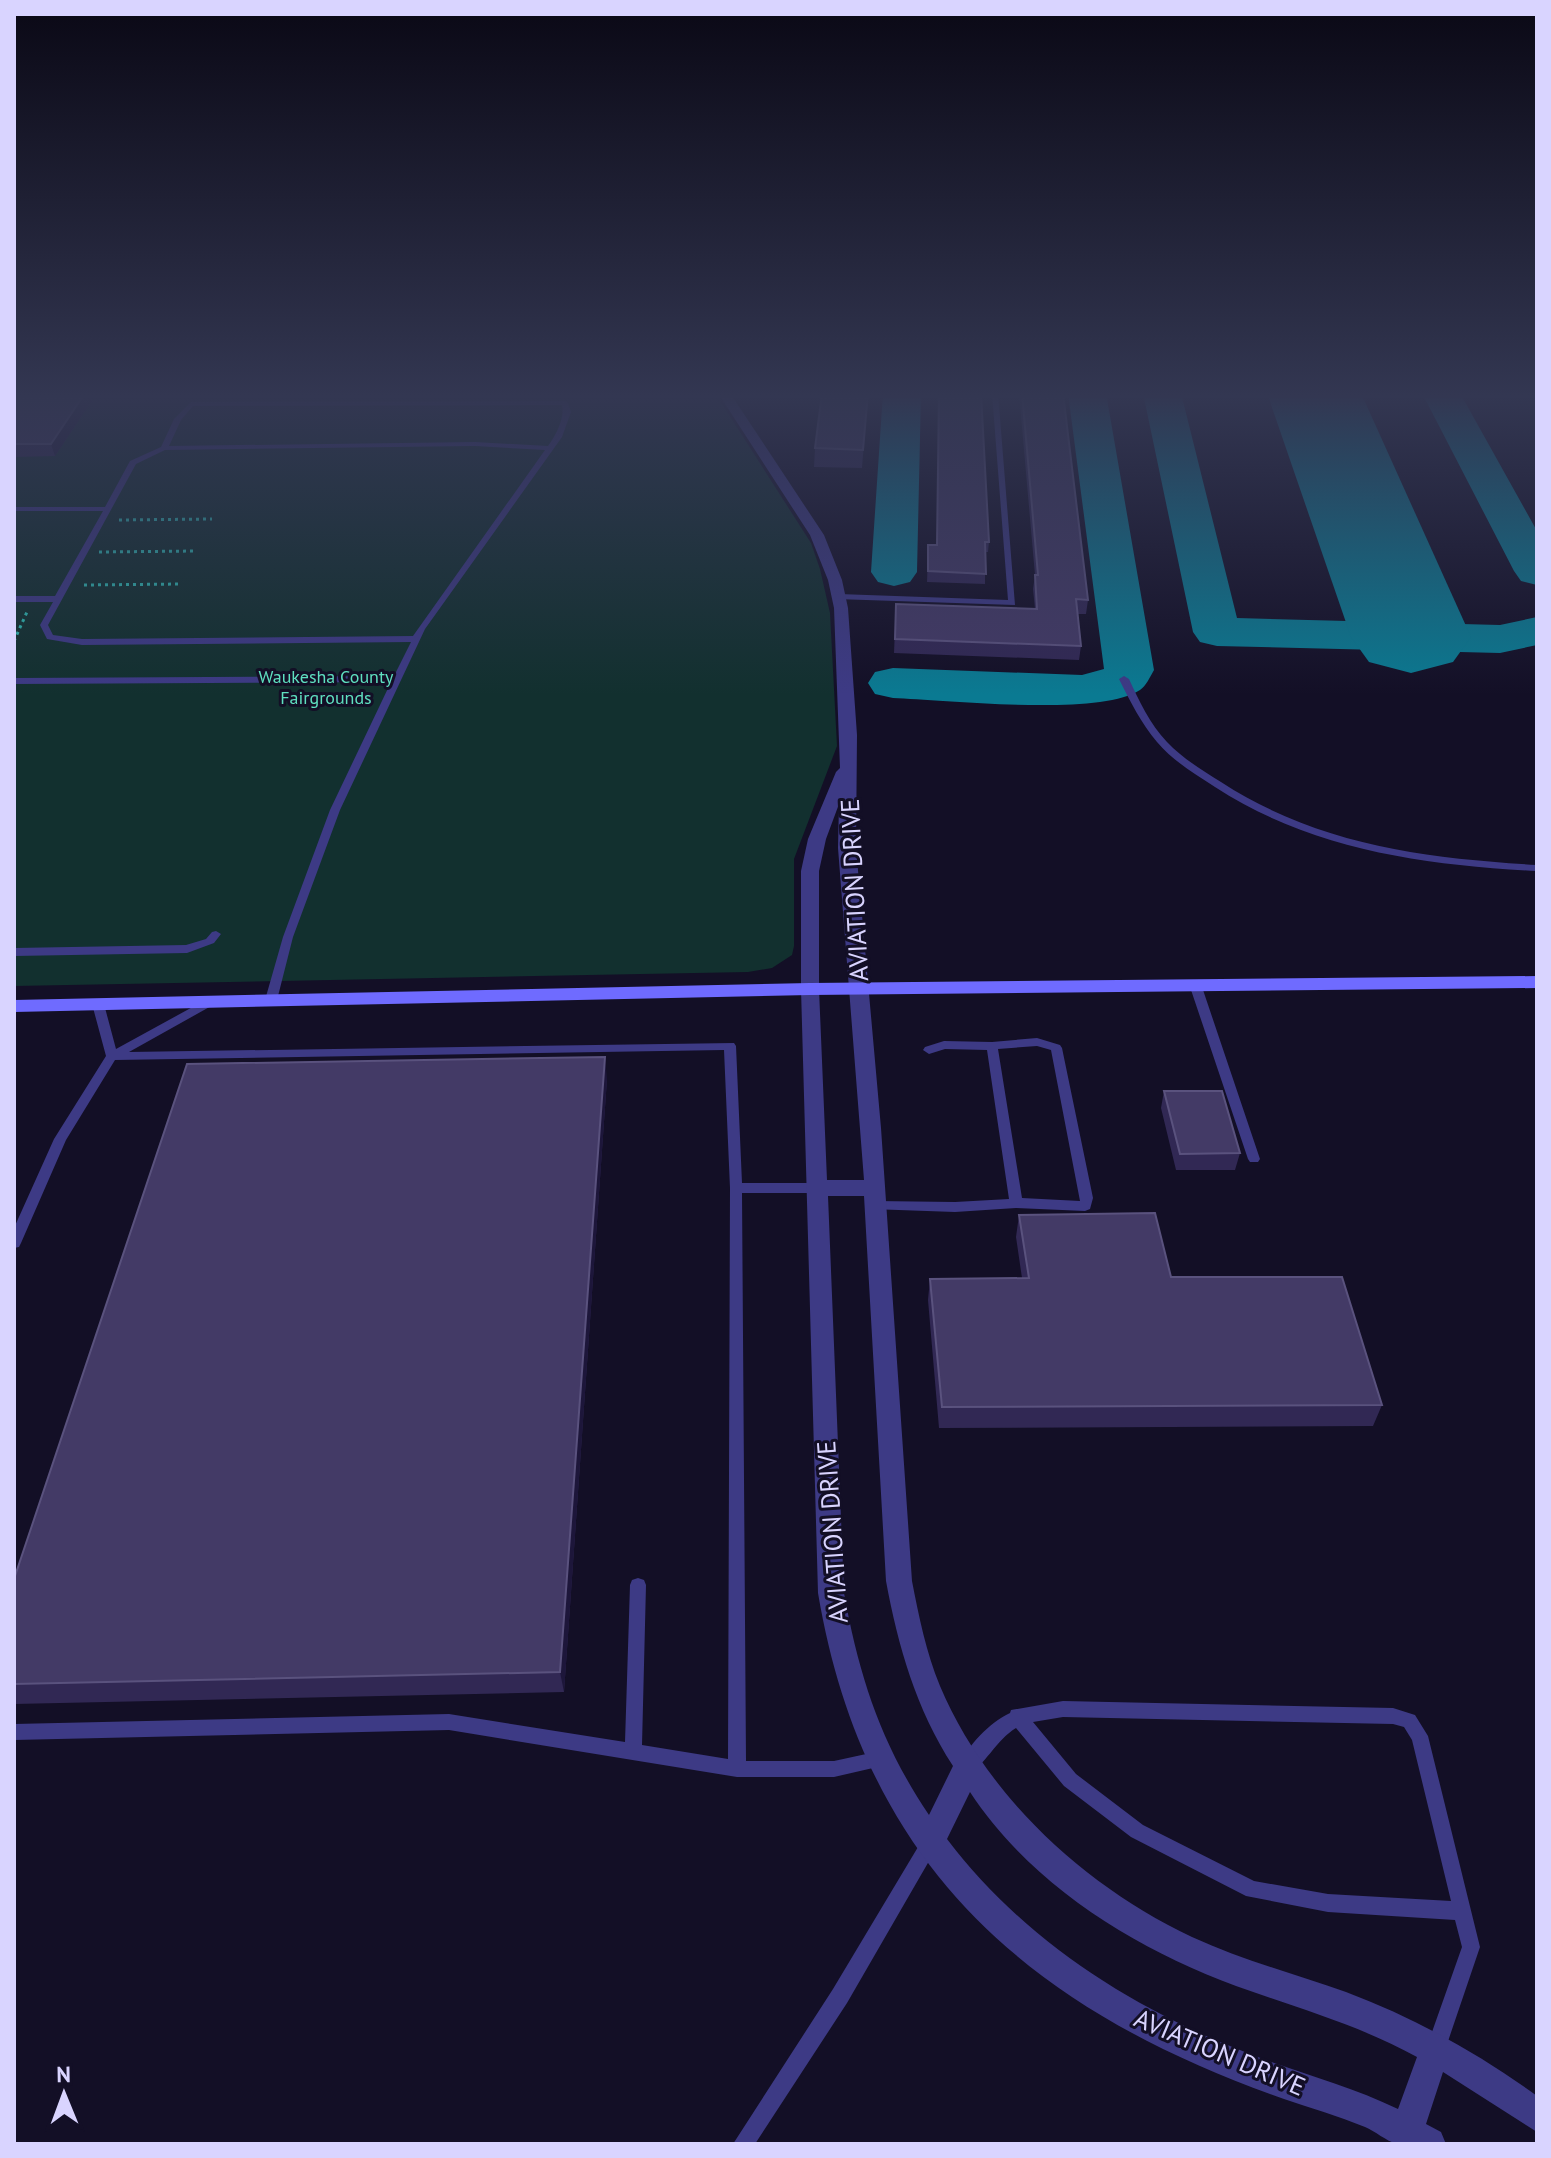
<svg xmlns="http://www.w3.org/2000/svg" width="1551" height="2158" viewBox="0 0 1551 2158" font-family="'PT Sans',sans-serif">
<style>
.green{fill:#12302f}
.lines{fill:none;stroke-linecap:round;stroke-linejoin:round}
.taxiway{fill:#0a7a92;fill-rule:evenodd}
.runway{fill:#0a7a92;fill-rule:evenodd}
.path{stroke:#2fb8b0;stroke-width:3;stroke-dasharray:3 4;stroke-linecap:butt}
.lane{fill:#3d3a85;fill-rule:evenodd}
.street{fill:#3d3a85;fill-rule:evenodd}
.secondary{fill:#6f6bff;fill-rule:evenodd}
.wall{fill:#312854}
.shaded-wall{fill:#1d163a}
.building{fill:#433a66;stroke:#5a527e;stroke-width:2}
.labels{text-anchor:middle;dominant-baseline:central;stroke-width:6;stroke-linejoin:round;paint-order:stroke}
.far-park-label{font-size:18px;fill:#5fe0c0;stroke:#130f26}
.near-street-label{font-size:26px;fill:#d9d4ff;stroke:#130f26}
</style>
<rect width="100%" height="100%" fill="#130f26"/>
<!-- green -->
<path class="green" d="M 14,393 L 715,393 L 811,543 L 820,569 L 830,613 L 837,746 L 794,859 L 794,946 L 792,955 L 772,968 L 748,972 L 14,986 Z"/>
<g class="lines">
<!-- taxiway -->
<path class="taxiway" d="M 883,393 L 921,393 L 917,572 L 910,582 L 894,586 L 878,582 L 871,572 Z
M 1068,393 L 1106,393 L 1154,670 C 1150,677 1146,686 1140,690 C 1099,717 947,700 893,698 L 875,694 L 868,683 L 875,672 L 893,668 L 1082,675 L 1104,669 Z
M 1143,393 L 1181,393 L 1237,618 L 1500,625 L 1537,617 L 1537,645 L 1500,653 L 1217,646 L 1200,642 L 1193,632 Z
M 1422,393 L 1460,393 L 1537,531 L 1537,585 L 1521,581 L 1514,571 Z"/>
<!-- runway -->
<path class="runway" d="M 1267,393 L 1361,393 L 1471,637 L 1453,662 L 1411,673 L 1369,662 L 1351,637 Z"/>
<!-- path -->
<path class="path" d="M 119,520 L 212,519
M 99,552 L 197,551
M 84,585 L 182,584
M 14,641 L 27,612"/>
<!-- lane -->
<path class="lane" d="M 992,393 L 998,393 L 1015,605 L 836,599 L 836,595 L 839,594 L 1008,600 Z
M 565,401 L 568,403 L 571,412 L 562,437 L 425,629 L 340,810 L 293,937 L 277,1000 L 271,1004 L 267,1003 L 265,1000 L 283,937 L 330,810 L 391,682 L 14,684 L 14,678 L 394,676 L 411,642 L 82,645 L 47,639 L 40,625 L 53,602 L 14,602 L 14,596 L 55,596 L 103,511 L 14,511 L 14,507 L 105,507 L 130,461 L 161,447 L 174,419 L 191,402 ZM 562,405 C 565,418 556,435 548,446 L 475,442 L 169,446 L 181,420 L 193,406 ZM 475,446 L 545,450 L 413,636 L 82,639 L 53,635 L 48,625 L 136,464 L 165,450 Z
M 1124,676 L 1129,679 C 1139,701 1150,724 1167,742 C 1182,758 1202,770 1221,782 C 1318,845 1424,858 1537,865 L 1537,871 C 1424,865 1312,850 1215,787 C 1195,774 1173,761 1157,742 C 1141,723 1130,701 1119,679 Z
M 216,931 L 221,934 L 214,943 L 187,953 L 14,956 L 14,948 L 186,945 L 206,939 L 212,932 Z
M 1195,980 L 1201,984 L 1260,1159 L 1258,1162 L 1250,1162 L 1248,1159 L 1189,984 Z
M 209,998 L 215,1002 L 213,1005 L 129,1052 L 734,1043 L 736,1046 L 742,1183 L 818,1183 L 823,1185 L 824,1188 L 823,1191 L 818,1193 L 742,1193 L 746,1761 L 834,1761 L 880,1751 L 886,1753 L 889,1759 L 886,1765 L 834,1777 L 737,1777 L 449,1730 L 14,1740 L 14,1724 L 449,1714 L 625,1742 L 630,1585 L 632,1580 L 638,1578 L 644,1580 L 646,1585 L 642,1745 L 728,1759 L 730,1188 L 724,1050 L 115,1060 L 66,1140 L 21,1243 L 19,1247 L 14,1248 L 14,1228 L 54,1139 L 106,1056 L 92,1004 L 94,1001 L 98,1000 L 104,1004 L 116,1049 Z
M 1037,1038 L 1060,1045 L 1062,1048 L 1093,1198 L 1090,1209 L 1085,1211 L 1016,1208 L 955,1212 L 870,1209 L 869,1206 L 870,1203 L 875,1201 L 955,1202 L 1009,1199 L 987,1050 L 945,1049 L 929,1054 L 923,1050 L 925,1047 L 944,1041 L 992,1042 ZM 1037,1046 L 1051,1050 L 1080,1201 L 1022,1198 L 998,1049 Z
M 1063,1701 L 1393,1708 L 1415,1715 L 1428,1736 L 1480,1947 L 1443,2056 L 1436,2059 L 1429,2056 L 1426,2049 L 1462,1947 L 1455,1920 L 1328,1912 L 1246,1896 L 1131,1837 L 1064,1786 L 1016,1728 C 997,1739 983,1768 968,1774 L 962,1772 L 959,1766 C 968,1745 989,1723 1010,1713 L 1011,1710 ZM 1063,1717 L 1393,1724 L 1404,1727 L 1412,1740 L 1451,1901 L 1328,1894 L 1254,1881 L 1143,1825 L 1076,1774 L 1033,1722 Z
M 930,1834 L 936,1837 L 939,1843 L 936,1849 L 847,2003 L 755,2144 L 733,2144 L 833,1989 L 924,1837 Z"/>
<!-- street -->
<path class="street" d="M 718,393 L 730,393 L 824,535 L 842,580 L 848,608 L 857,735 L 856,848 L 881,1128 L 912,1581 C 919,1617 926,1652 940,1686 C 987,1797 1085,1886 1192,1937 C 1242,1960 1295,1974 1346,1992 C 1415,2018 1478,2053 1537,2096 L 1537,2132 L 1443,2072 L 1426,2124 L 1441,2132 L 1446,2144 C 1431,2144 1411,2148 1397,2144 C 1386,2141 1375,2131 1365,2127 C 1338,2116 1311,2108 1284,2099 C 1030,2010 864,1867 818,1593 L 801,989 L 801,871 L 808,839 L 836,772 L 840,768 L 834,608 L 828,580 L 810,535 ZM 839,804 L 838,848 L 864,1180 L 827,1180 L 819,989 L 819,871 L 826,839 ZM 828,1196 L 864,1196 L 886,1581 C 898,1646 916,1709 953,1766 L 929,1815 C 881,1744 859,1676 844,1593 ZM 970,1792 C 1031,1885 1134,1948 1236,1986 C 1297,2008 1359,2025 1417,2057 L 1398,2109 C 1349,2085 1295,2072 1245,2052 C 1129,2007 1023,1939 947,1839 Z"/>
<!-- secondary -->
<path class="secondary" d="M 1537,976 L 1537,988 L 810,995 L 14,1012 L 14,1000 L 810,983 Z"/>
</g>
<!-- wall -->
<path class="wall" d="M 14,393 L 97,393 L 55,456 L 14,457 Z
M 868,393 L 862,468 L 814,467 L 815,448 Z
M 939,393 L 989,542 L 988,552 L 985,552 L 985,584 L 927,582 L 928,555 L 937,545 Z
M 1019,393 L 1063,393 L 1088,600 L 1086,614 L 1078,614 L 1081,646 L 1079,660 L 894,653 L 896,604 L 1035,609 L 1033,589 L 1035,575 Z
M 607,1079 L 564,1692 L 14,1704 L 14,1579 Z
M 1164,1091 L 1240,1153 L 1235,1170 L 1176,1170 L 1161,1108 Z
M 1019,1215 L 1171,1277 L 1382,1405 L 1373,1426 L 939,1428 L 928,1300 L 930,1279 L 1022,1278 L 1016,1237 Z"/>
<!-- shaded-wall -->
<path class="shaded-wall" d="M 85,393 L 97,393 L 55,456 L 51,444 Z
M 605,1057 L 607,1079 L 564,1692 L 560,1672 Z"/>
<!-- building -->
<path class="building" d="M 14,393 L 85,393 L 51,444 L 14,444 Z
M 822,393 L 868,393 L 863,450 L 815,448 Z
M 939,393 L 981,393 L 989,542 L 985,542 L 986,574 L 928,571 L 928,545 L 937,545 Z
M 1022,393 L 1063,393 L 1088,600 L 1076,599 L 1081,646 L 895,639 L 896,604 L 1037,609 L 1035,575 L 1038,575 Z
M 605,1057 L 560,1672 L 14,1684 L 14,1579 L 187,1064 Z
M 1164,1091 L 1222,1091 L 1240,1153 L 1180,1154 Z
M 1155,1213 L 1171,1277 L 1342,1277 L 1382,1405 L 942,1407 L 930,1279 L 1029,1278 L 1019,1215 Z"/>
<!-- sky -->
<linearGradient id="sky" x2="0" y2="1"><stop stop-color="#0a0815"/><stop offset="0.57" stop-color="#333752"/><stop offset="1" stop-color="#333752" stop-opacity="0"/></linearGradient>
<rect width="1551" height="695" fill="url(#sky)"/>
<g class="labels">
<!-- far-park labels -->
<g class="far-park-label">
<text x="326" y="676">Waukesha County<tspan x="326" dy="21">Fairgrounds</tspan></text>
</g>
<!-- near-street labels -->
<g class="near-street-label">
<text transform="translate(854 890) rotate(-93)">AVIATION DRIVE</text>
<text transform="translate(832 1532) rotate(-94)">AVIATION DRIVE</text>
<text transform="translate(1220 2052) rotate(23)">AVIATION DRIVE</text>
</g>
</g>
<!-- border -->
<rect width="1551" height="2158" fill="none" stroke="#d9d4ff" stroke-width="32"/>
<!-- north arrow -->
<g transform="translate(64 2094) rotate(359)" stroke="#130f26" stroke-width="6" paint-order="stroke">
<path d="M0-6L14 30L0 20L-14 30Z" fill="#d9d4ff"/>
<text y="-12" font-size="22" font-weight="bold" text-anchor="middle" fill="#d9d4ff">N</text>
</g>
</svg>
